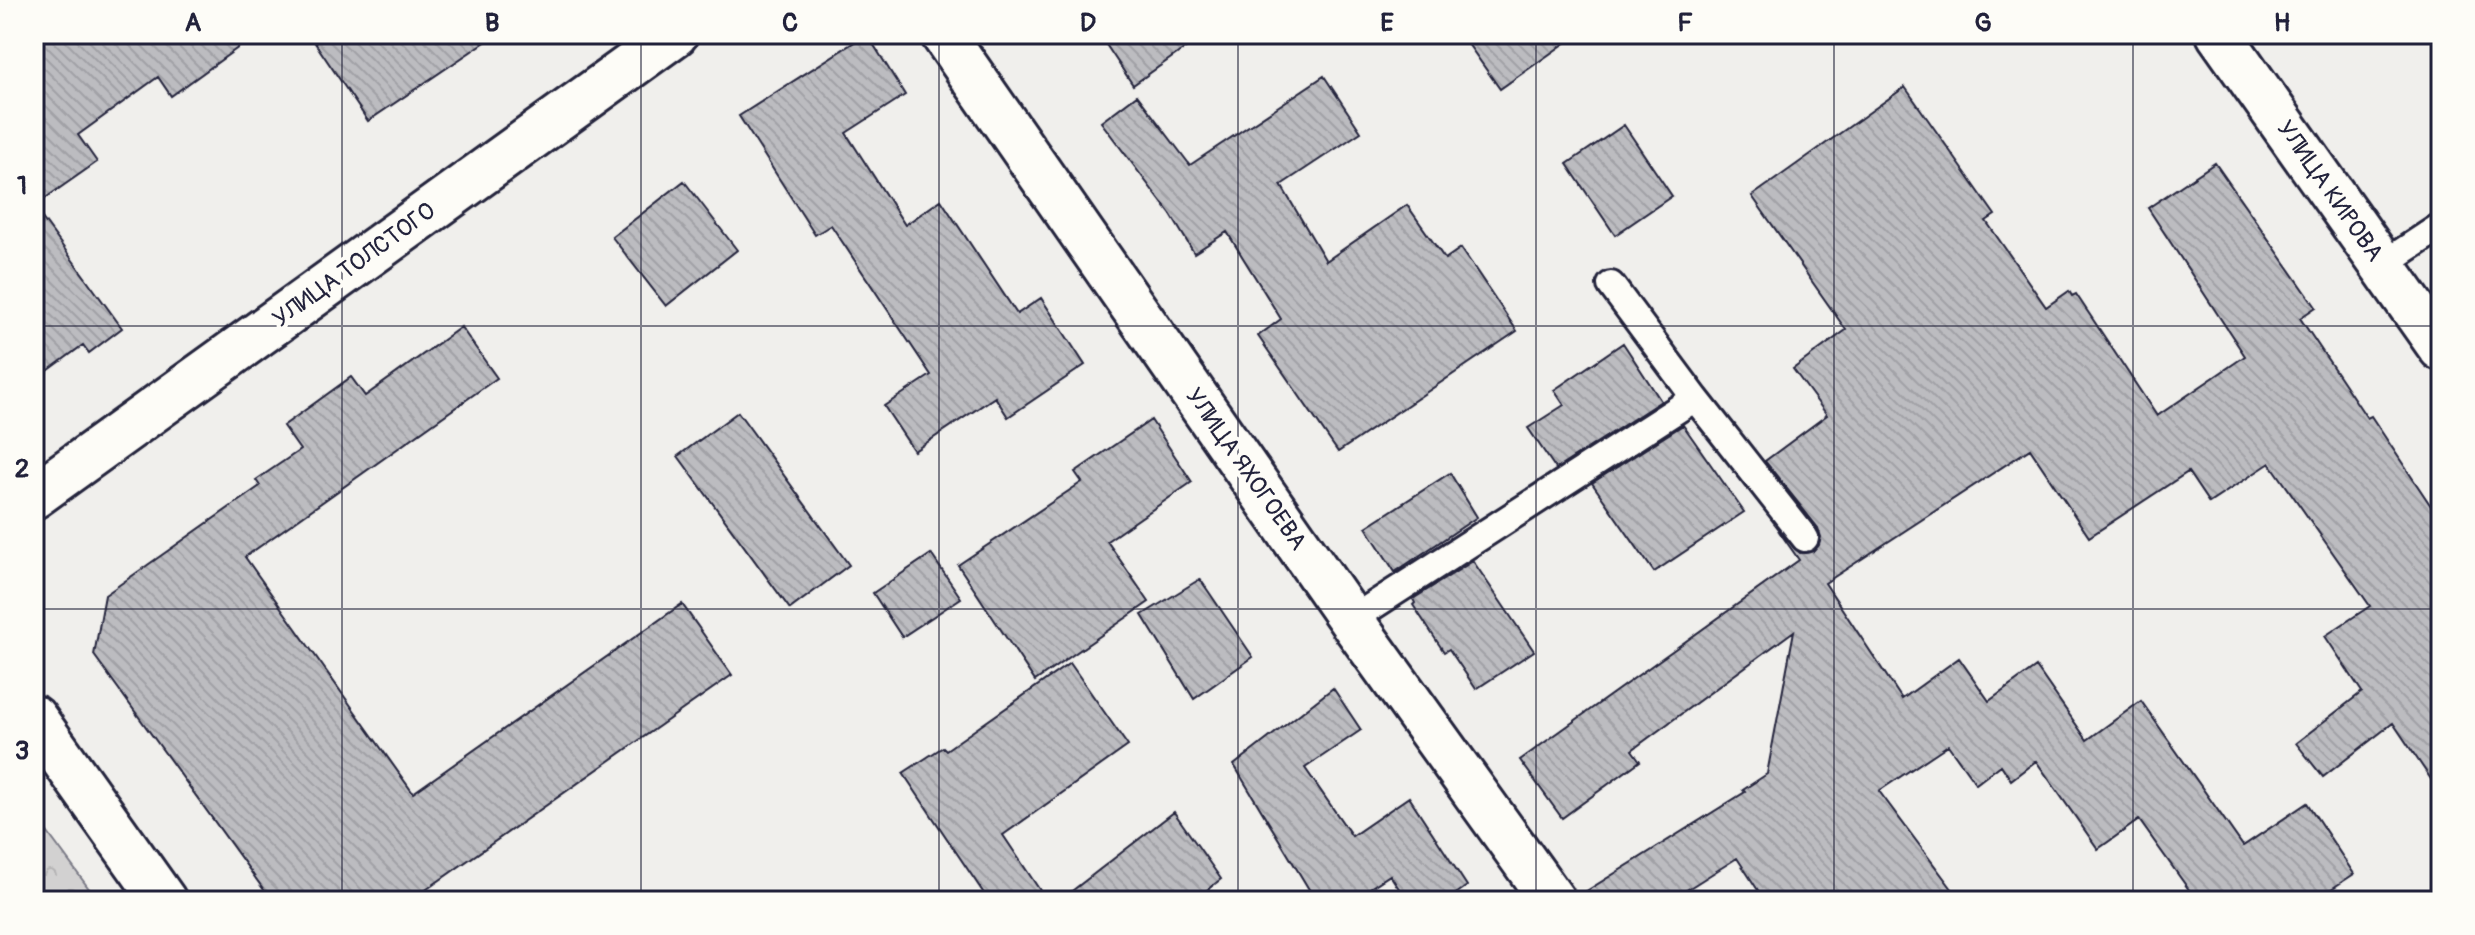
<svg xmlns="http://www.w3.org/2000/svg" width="2475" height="935" viewBox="0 0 2475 935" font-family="Pangolin,sans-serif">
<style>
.park{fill:url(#park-crowns);stroke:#7a7a86;stroke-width:2}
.building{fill:url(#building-back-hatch);stroke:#22223b;stroke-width:2}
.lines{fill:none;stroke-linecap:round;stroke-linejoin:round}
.service-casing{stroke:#22223b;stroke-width:32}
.minor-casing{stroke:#22223b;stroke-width:50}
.tertiary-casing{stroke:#22223b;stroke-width:50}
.secondary-casing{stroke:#22223b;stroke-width:50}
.service{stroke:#fdfcf7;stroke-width:26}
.minor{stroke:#fdfcf7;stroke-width:44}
.tertiary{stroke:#fdfcf7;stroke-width:44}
.secondary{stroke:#fdfcf7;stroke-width:44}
.grid{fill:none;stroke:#22223b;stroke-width:2;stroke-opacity:0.55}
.labels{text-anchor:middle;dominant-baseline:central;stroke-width:8;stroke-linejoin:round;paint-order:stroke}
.street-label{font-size:24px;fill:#22223b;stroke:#fdfcf7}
.neatline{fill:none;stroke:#22223b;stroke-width:3}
.grid-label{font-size:26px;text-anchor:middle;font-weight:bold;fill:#22223b}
</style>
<defs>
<pattern id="park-crowns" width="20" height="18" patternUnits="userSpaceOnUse" patternTransform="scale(2)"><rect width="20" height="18" fill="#d2d1d1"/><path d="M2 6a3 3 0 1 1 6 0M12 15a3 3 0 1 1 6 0" fill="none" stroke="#b4b3b4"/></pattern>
<pattern id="building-back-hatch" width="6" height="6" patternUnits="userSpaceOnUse" patternTransform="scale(2)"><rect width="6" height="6" fill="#bcbcc0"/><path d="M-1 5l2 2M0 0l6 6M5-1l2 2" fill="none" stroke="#a1a1a6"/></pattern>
</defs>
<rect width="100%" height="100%" fill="#f0efec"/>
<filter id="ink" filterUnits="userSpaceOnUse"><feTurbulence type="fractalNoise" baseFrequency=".0125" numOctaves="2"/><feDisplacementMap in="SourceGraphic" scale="16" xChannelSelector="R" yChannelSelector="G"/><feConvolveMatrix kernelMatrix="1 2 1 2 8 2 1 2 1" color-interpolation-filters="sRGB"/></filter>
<g filter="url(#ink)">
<!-- park -->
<path class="park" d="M 34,814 L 98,901 L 34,901 Z"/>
<!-- building -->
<path class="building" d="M 34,34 L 257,34 L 171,96 L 158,77 L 78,135 L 97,162 L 34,206 Z
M 309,34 L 497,34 L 368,121 Z
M 867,34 L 905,95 L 846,133 L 905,225 L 941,200 L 1017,314 L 1041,298 L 1085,365 L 1008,417 L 995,397 L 914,451 L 884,406 L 931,375 L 831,225 L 815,235 L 739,116 Z
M 1099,34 L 1205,34 L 1133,85 Z
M 1461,34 L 1578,34 L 1500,89 Z
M 1324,76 L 1361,132 L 1281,185 L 1326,261 L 1407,205 L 1445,259 L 1461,248 L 1517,331 L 1338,452 L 1258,336 L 1281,319 L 1227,232 L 1194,253 L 1171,215 L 1101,122 L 1137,95 L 1190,165 Z
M 1905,87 L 1995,215 L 1986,221 L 2046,307 L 2069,291 L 2072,296 L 2076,294 L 2157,416 L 2245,356 L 2148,208 L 2215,163 L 2316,307 L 2300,318 L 2367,418 L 2371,416 L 2441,521 L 2441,794 L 2393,723 L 2323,777 L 2296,743 L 2362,692 L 2325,636 L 2370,606 L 2270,463 L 2209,503 L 2188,472 L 2089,537 L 2030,449 L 1825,583 L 1902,699 L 1959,658 L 1989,701 L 2036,667 L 2087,740 L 2141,701 L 2243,846 L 2307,803 L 2354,874 L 2313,901 L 2197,901 L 2139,820 L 2098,849 L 2036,761 L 2011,780 L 2001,765 L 1976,784 L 1948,745 L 1879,791 L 1961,901 L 1765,901 L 1737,858 L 1669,901 L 1578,901 L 1577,897 L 1745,792 L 1743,790 L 1767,774 L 1794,631 L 1632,750 L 1640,761 L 1562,818 L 1520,760 L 1799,560 L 1778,530 L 1800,553 L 1814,551 L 1819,545 L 1821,537 L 1818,528 L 1765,461 L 1827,415 L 1793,369 L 1846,330 L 1752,196 Z
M 1624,125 L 1672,196 L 1615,235 L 1567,164 Z
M 684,181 L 737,250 L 666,306 L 612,237 Z
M 34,207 L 122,328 L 89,353 L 83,345 L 34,381 Z
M 461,327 L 497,378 L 245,557 L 413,793 L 682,604 L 732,675 L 410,901 L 272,901 L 94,655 L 105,595 L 260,486 L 256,480 L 300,450 L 283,426 L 351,377 L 365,396 Z
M 1623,343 L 1661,401 L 1556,469 L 1528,428 L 1564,405 L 1554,390 Z
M 738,412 L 849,565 L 790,609 L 678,456 Z
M 1151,420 L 1192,482 L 1107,541 L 1149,602 L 1035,681 L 958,565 L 1082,482 L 1075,472 Z
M 1683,425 L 1744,512 L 1654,572 L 1592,483 Z
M 1450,473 L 1477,517 L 1395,572 L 1366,527 Z
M 931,554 L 961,598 L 902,637 L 873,593 Z
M 1473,561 L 1534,651 L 1476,689 L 1449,649 L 1444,652 L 1413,605 L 1415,603 L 1413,599 Z
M 1200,579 L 1253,657 L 1194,699 L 1142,615 Z
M 1070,663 L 1128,746 L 1003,835 L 1047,901 L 989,901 L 903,773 L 943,747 L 946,750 Z
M 1333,688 L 1361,730 L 1305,768 L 1352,836 L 1409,797 L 1467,886 L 1446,901 L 1407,901 L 1390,875 L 1350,901 L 1316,901 L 1234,765 Z
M 1174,812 L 1221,879 L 1193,901 L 1059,901 Z"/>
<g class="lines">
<defs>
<path id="service" d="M 2382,265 L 2441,226
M 1695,398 L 1805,538
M 1351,620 L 1695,398 L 1611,285"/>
<path id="minor" d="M 943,34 L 1351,620 L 1553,901"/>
<path id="tertiary" d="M 34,496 L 675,34
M 34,718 L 164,901"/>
<path id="secondary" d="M 2219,34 L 2441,348"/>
</defs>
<!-- service casing -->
<use href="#service" class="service-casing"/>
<!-- minor casing -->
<use href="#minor" class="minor-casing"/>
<!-- tertiary casing -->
<use href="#tertiary" class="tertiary-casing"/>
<!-- secondary casing -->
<use href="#secondary" class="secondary-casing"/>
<!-- service -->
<use href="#service" class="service"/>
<!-- minor -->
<use href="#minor" class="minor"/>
<!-- tertiary -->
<use href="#tertiary" class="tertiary"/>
<!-- secondary -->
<use href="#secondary" class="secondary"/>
</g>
</g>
<!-- grid -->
<path class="grid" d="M 342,34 L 342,901M 641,34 L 641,901M 939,34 L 939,901M 1238,34 L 1238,901M 1536,34 L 1536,901M 1834,34 L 1834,901M 2133,34 L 2133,901M 34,326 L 2441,326M 34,609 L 2441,609"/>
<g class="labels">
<!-- street labels -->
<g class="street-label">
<text transform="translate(2330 191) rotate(55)">УЛИЦА КИРОВА</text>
<text transform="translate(354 265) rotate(-36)">УЛИЦА ТОЛСТОГО</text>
<text transform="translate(1246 469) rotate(55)">УЛИЦА ЯХОГОЕВА</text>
</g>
</g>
<!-- margin -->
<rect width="2475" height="935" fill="none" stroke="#fdfcf7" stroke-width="88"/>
<rect x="44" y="44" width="2387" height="847" class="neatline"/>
<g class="grid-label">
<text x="193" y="31">A</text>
<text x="492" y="31">B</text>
<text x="790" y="31">C</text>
<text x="1088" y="31">D</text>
<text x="1387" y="31">E</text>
<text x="1685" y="31">F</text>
<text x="1983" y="31">G</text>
<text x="2282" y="31">H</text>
<text x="22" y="194">1</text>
<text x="22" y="477">2</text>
<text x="22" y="759">3</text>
</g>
</svg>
